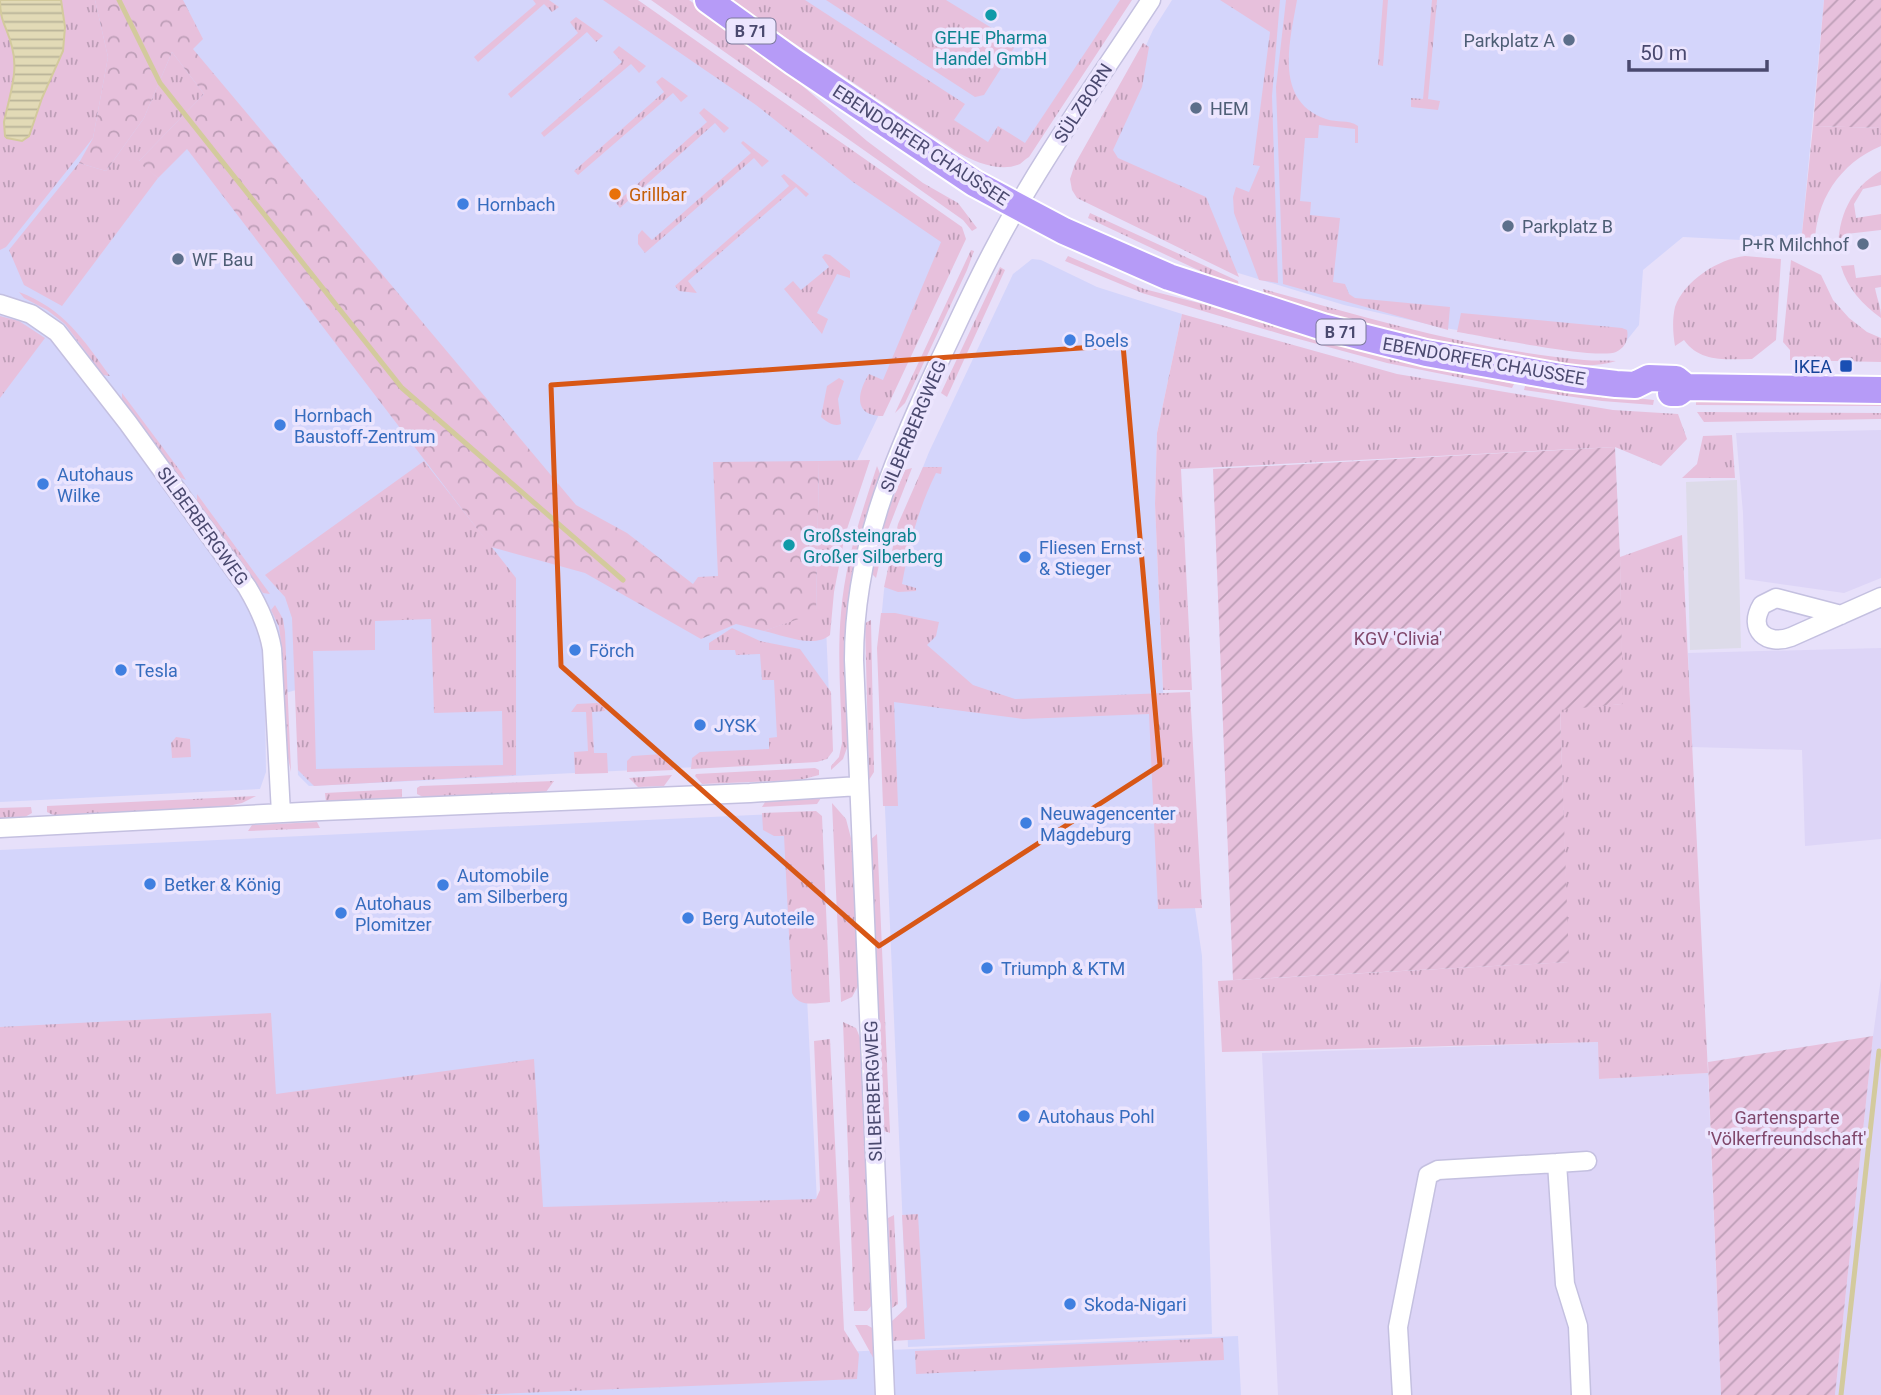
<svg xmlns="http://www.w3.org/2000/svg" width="1881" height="1395" viewBox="0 0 1881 1395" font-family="Roboto,sans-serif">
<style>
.residential{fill:#ddd5f7}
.commercial{fill:#d4d5fb}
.industrial{fill:#dddbe9}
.grass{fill:url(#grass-tufts);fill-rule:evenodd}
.forest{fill:url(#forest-crowns)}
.garden{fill:url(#garden-furrows)}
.water{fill:url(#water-rules);stroke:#d3ca9d;stroke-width:2}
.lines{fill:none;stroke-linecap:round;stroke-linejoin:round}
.stream{stroke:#d3ca9d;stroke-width:5}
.minor-casing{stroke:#c4c0e0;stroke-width:21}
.primary-casing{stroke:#fff;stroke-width:30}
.minor{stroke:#fff;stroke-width:18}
.primary{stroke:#b69bf7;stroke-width:26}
.marked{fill:none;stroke:#d85716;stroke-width:5;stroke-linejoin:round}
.culture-dot{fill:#0f9aa8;stroke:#ece5fe;stroke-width:2.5}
.service-dot{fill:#5c6f8a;stroke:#ece5fe;stroke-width:2.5}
.food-dot{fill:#e8710a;stroke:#ece5fe;stroke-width:2.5}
.shop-dot{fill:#3f7fe0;stroke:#ece5fe;stroke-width:2.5}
.transit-dot{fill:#1a4fb4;stroke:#ece5fe;stroke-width:2.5}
.labels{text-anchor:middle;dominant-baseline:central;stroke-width:7;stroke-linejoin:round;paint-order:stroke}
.shield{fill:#ece5fe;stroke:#7b789a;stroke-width:2}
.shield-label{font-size:16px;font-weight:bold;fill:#4a496f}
.culture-label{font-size:18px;fill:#0d838f;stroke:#ece5fe}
.service-label{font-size:18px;fill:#4e5e75;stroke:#ece5fe;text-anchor:start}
.street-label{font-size:18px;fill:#4a496f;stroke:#ece5fe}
.food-label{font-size:18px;fill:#c56008;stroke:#ece5fe;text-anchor:start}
.shop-label{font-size:18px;fill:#366cbe;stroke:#ece5fe;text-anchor:start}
.transit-label{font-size:18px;fill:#164399;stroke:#ece5fe;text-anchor:end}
.park-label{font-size:18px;fill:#80476b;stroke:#ece5fe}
</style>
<defs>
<pattern id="grass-tufts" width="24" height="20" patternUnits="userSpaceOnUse" patternTransform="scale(1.75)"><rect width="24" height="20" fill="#e7c0dc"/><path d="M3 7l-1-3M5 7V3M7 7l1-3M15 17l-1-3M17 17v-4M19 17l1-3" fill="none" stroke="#bd9eb7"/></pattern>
<pattern id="forest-crowns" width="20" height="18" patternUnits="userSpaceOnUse" patternTransform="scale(1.75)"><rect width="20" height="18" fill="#e7c0dc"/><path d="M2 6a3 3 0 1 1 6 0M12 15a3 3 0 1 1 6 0" fill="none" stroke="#bd9eb7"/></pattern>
<pattern id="garden-furrows" width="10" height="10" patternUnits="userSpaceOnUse" patternTransform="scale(1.75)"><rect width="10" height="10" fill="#e7c0dc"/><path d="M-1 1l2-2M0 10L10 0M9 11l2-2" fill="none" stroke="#bd9eb7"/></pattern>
<pattern id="water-rules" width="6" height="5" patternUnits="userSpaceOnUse" patternTransform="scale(1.75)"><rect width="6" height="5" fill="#e2dab6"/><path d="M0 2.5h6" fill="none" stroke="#b9b398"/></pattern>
</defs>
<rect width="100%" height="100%" fill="#e7e0fa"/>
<!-- residential -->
<path class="residential" d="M 1881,430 L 1881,578 L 1844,593 L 1745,579 L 1743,513 L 1736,433 Z
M 1881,648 L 1881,839 L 1805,846 L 1802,750 L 1692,747 L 1688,653 Z
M 1881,978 L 1881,1395 L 1835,1395 L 1873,1036 Z
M 1599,1042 L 1599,1079 L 1708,1073 L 1721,1395 L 1278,1395 L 1262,1053 Z"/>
<!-- commercial -->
<path class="commercial" d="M 0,0 L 634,0 L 960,245 L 853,469 L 820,487 L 831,743 L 820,761 L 309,786 L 298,775 L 296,690 L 265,699 L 266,772 L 260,789 L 0,802 Z
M 768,0 L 1125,0 L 1028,148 L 1013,159 Z
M 1172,0 L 1824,0 L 1801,243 L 1683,237 L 1643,270 L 1639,325 L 1619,350 L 1580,351 L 1445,328 L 1344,305 L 1235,272 L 1076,164 L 1132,76 L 1153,30 Z
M 1032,259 L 1041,260 L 1097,287 L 1182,314 L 1157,433 L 1155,504 L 1163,691 L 1202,956 L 1212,1334 L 908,1347 L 881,715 L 881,621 L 884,590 L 898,530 L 929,452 L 1013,274 Z
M 798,813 L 822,1304 L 840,1352 L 1238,1336 L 1241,1395 L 0,1395 L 0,850 Z"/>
<!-- industrial -->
<path class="industrial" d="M 1737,480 L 1741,648 L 1690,650 L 1686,482 Z"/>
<!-- grass -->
<path class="grass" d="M 0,0 L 95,0 L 108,57 L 93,138 L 6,247 L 0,250 Z
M 533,0 L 549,0 L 559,7 L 552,12 L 544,4 L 478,62 L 474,57 L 536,4 Z
M 603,0 L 638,0 L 962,227 L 966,239 L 883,416 C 853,416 857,393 869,374 L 883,380 L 941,242 L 853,182 L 756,105 Z
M 651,0 L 689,0 L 749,40 L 867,141 L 923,183 L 958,203 L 977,228 L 972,231 L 963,220 Z
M 729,0 L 805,0 L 965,104 L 954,120 L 988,142 L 998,126 L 1025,143 L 1120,0 L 1132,0 L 1029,157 C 1025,159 1023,162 1020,164 C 1001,173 975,162 959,153 Z
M 826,0 L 946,0 L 1013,41 L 1014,48 L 984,95 L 975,97 Z
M 1220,0 L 1280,0 L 1272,96 L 1278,283 L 1259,280 L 1234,213 L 1233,197 L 1236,187 L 1249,192 L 1260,166 L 1253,165 L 1270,32 Z
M 1286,0 L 1297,0 C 1290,41 1273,101 1326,119 C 1337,123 1348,119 1358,126 L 1358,143 L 1355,143 L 1355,129 L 1319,125 L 1318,138 L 1305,138 L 1300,201 L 1311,202 L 1310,215 L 1340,218 L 1333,282 L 1345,284 L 1349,294 L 1355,298 L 1450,307 L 1448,330 L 1283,284 L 1276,87 Z
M 1383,0 L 1388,0 L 1383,66 L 1378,65 Z
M 1432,0 L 1437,0 L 1428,99 L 1440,101 L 1438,110 L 1411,107 L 1411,98 L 1423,99 Z
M 576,17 L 603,36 L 596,42 L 587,32 L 511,98 L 508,94 L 578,33 L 570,22 Z
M 1143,43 L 1149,47 L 1142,87 L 1113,150 L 1118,158 L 1206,197 L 1239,277 L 1077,198 L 1072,190 L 1070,179 L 1075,164 Z
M 619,46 L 646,66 L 639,73 L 631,64 L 544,137 L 541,133 L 622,62 L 613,52 Z
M 172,52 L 204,94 L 139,161 L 158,178 L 62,306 L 24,285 L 9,250 L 79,163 L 106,171 L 144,118 Z
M 662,77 L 688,96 L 681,102 L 673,93 L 578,175 L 574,171 L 664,92 L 656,82 Z
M 704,108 L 729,128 L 724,133 L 715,123 L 620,208 L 616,203 L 707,122 L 699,113 Z
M 1813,126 L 1881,128 L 1881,146 C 1838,164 1813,204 1815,251 L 1801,243 Z
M 743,141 L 769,161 L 762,167 L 754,158 L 645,253 L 638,244 L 638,235 L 642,230 L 652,240 L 751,153 L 741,143 Z
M 1881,171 L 1881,185 L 1863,189 L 1854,204 L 1856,218 L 1881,214 L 1881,230 L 1846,234 L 1847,247 L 1838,251 C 1838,217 1850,188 1881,171 Z
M 784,174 L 809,194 L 806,197 L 796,187 L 688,281 L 697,293 L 679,291 L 675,286 L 789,186 L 781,176 Z
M 1090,213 L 1238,281 L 1239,287 L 1198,270 L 1088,218 Z
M 971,250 L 974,251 L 967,270 L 905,403 L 895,413 Z
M 825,254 L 830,255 L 850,271 L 850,278 L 837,274 L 817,313 L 828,319 L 822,334 L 784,289 L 793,281 L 801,290 L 829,267 L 822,257 Z
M 1068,256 L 1144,289 L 1207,305 L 1290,331 L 1388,357 L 1514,384 L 1512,388 L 1387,363 L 1284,335 L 1142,293 L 1065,261 Z
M 1745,256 L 1781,259 L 1776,340 L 1752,359 C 1727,359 1700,363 1684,340 L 1675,346 C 1673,334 1672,320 1675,307 C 1684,281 1718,259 1745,256 Z
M 1791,260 L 1821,275 L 1833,300 L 1849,318 L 1867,332 L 1881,338 L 1881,362 L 1790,360 L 1790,350 L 1783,342 Z
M 1854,265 L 1856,278 L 1881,275 L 1881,287 L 1875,288 C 1877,299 1881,306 1881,318 C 1863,305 1847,288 1841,266 Z
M 1000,267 L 1005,270 L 947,397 L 941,393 Z
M 1263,289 C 1368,318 1475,350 1584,360 C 1594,361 1605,360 1616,361 C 1585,371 1552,361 1521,356 C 1434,342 1348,321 1264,294 Z
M 19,292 C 64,309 83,339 110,376 L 103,375 L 65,324 L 47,310 L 24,298 Z
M 1461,313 L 1622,328 L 1627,330 C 1629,339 1625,348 1616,352 C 1598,360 1483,336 1457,332 Z
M 1182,314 L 1397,374 L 1613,410 L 1678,414 L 1687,439 L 1661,466 L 1615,447 L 1181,469 L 1192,690 L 1163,690 L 1155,504 L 1157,433 Z
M 0,316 L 19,321 L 45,338 L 0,398 Z
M 839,378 L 844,381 L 838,399 L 841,424 C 834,427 827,422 821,417 L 827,386 Z
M 1525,386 L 1654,400 L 1653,405 L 1602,401 L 1524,390 Z
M 122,393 L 181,472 L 186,480 L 179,477 L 122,401 Z
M 1696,400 L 1881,400 L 1881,406 L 1696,405 Z
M 1697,412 L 1881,413 L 1881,419 L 1704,422 Z
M 1732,435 L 1735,478 L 1682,478 L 1697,464 L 1703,436 Z
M 870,460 L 845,535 L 834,592 L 830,635 C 814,649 783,635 764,631 L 816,612 L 819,461 Z
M 424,461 L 516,578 L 516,775 L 314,786 L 298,770 L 292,618 L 285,597 L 265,575 ZM 431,619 L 434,713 L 502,711 L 503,765 L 316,769 L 313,651 L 375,650 L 375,621 Z
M 877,466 L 881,476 C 857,535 844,596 845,659 C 845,687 851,717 848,745 L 843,759 L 831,770 L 831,766 L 839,757 L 842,743 C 841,700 837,656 841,613 C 845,562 861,514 877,466 Z
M 923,467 L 942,467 L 941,474 L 936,473 C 918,509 909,545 902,584 L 916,588 L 916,591 L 898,592 L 884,587 L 898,524 Z
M 912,468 L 886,535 L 876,578 L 872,574 L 888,510 L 905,470 Z
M 197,494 L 270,594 L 263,593 L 197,503 Z
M 1682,535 L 1708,1073 L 1599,1079 L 1598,1042 L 1222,1052 L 1218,981 L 1568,962 L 1560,709 L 1622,704 L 1620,557 Z
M 275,605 L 283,619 L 285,632 L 291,772 L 287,753 L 281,642 L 279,627 L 271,610 Z
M 881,613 L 895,613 L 939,622 L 936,636 L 927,645 L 973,685 L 1015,699 L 1190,692 L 1202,908 L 1158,909 L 1149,714 L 1023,719 L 894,702 L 898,806 L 883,806 L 877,648 Z
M 871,620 L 874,772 L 869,780 L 865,623 Z
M 732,628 L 760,641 L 800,649 L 831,692 L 833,751 L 827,759 L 817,762 L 691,769 L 692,758 L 700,752 L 769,749 L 769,738 L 777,737 L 774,680 L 762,680 L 760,654 L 736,655 L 735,650 L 709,650 L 709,643 Z
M 597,703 L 603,706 L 605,711 L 592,712 L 594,753 L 607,753 L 608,773 L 575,774 L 574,752 L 588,751 L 586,712 L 571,712 L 577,704 Z
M 176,737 L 190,739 L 191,757 L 172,758 L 171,743 Z
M 662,754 L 671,760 L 673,770 L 627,772 L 627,761 L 632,756 Z
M 815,768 L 819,770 L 819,775 L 800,780 L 702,784 L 695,776 L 696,774 Z
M 672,775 L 664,786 L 638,787 L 629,778 Z
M 554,781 L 546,792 L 425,798 L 417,794 L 417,788 L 420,786 Z
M 402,789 L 402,798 L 326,802 L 325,793 Z
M 256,796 L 242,803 L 224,807 L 55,816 L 47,812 L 47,806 Z
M 818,797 L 821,798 L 817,804 L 762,807 L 767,799 Z
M 832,803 L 846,819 L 852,842 L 858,986 L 852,997 L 841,1002 Z
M 31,807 L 32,813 L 25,817 L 0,819 L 0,808 Z
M 816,811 L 822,816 L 830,1002 C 815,1003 799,1008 792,993 L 784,836 L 774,836 L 763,830 L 762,813 Z
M 317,822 L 320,828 L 248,831 L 252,825 Z
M 877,834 L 890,1133 L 884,1131 L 870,840 Z
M 271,1013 L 276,1094 L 534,1059 L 543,1207 L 816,1199 L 820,1190 L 814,1041 L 830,1039 L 844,1330 L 859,1354 L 857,1379 L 475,1395 L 0,1395 L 0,1027 Z
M 843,1022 L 856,1028 L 861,1040 L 872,1305 L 867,1311 L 854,1311 Z
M 918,1214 L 925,1339 L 892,1341 L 892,1321 L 907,1307 L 902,1215 Z
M 894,1215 L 898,1304 L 892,1308 L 888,1218 Z
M 855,1325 L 867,1325 L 874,1329 L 875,1361 Z
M 1223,1338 L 1224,1360 L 916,1374 L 915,1351 Z"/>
<!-- forest -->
<path class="forest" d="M 95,0 L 183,0 L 203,39 L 193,49 L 576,505 L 627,533 L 693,584 L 698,577 L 718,576 L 713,462 L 819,461 L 816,613 L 764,631 L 736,624 L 701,639 L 585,573 L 491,547 L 187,149 L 158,178 L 138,162 L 204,94 L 172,52 L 144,118 L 106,171 L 79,163 L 93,138 L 108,57 Z"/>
<!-- garden -->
<path class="garden" d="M 1824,0 L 1881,0 L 1881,128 L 1813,126 Z
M 1615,447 L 1620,557 L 1623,704 L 1560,710 L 1569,962 L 1233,980 L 1213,469 Z
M 1873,1036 L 1835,1395 L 1721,1395 L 1708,1062 Z"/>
<!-- water -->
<path class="water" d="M 0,0 L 61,0 L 65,27 L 63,51 L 42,98 L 29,136 L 22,141 L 7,138 L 5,136 L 4,122 C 9,97 19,72 12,47 C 7,26 0,23 0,0 Z"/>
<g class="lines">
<!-- stream -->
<path class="stream" d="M 119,0 L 160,83 L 402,388 L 623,580
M 1841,1395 L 1879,1051"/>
<defs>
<path id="minor" d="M 0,304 L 31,314 L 57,332 L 128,423 L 247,587 C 259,607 268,626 272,649 L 281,813
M 1841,615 L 1776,598 L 1762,605 C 1747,630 1767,646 1791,637 L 1881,597
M 0,828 L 321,811 L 750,793 L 859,786
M 1557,1163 L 1587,1161
M 885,1395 L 854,660 C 854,552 892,462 937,366 C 956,327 974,286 995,247 C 1040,161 1098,81 1151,0
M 1402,1395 L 1398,1327 L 1428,1175 L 1438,1170 L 1557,1163 L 1565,1284 L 1578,1326 L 1581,1395"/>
<path id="primary" d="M 708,0 L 794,62 L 974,183 L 1064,231 L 1169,277 L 1323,327 L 1426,353 L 1566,378 L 1616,384 L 1635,385 L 1649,378 L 1676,379 L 1686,387
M 1671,393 L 1678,393 L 1686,387 L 1881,390"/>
</defs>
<!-- minor casing -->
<use href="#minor" class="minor-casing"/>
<!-- primary casing -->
<use href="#primary" class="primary-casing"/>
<!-- minor -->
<use href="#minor" class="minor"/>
<!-- primary -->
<use href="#primary" class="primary"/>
</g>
<!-- marked area -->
<path class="marked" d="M 1123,345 L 1160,765 L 879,946 L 561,666 L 551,385 Z"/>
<!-- markers -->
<g class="culture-dot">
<circle cx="991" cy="15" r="7"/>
<circle cx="789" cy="545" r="7"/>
</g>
<g class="service-dot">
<circle cx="1569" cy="40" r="7"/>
<circle cx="1196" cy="108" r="7"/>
<circle cx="1508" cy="226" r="7"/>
<circle cx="1863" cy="244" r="7"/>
<circle cx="178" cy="259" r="7"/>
</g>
<circle class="food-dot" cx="615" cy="194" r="7"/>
<g class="shop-dot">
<circle cx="463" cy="204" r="7"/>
<circle cx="1070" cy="340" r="7"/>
<circle cx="280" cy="425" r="7"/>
<circle cx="43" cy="484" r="7"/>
<circle cx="1025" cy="557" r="7"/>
<circle cx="575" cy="650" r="7"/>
<circle cx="121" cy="670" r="7"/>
<circle cx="700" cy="725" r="7"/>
<circle cx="1026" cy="823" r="7"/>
<circle cx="150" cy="884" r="7"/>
<circle cx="443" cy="885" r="7"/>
<circle cx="341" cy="913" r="7"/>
<circle cx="688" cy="918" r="7"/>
<circle cx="987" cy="968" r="7"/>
<circle cx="1024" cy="1116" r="7"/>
<circle cx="1070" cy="1304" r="7"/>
</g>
<rect class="transit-dot" x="1839" y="359" width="14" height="14" rx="3.5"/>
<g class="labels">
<!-- shield labels -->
<g class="shield">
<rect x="726.5" y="18.5" width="49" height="25" rx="5"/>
<rect x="1316.5" y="319.5" width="49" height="25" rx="5"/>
</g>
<g class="shield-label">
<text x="751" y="31">B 71</text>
<text x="1341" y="332">B 71</text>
</g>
<!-- culture labels -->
<g class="culture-label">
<text x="991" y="37">GEHE Pharma<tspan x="991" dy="21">Handel GmbH</tspan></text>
<text x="803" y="535" text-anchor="start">Großsteingrab<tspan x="803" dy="21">Großer Silberberg</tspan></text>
</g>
<!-- service labels -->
<g class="service-label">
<text x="1555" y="40" text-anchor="end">Parkplatz A</text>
<text x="1210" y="108">HEM</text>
<text x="1522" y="226">Parkplatz B</text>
<text x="1849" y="244" text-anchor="end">P+R Milchhof</text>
<text x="192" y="259">WF Bau</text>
</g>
<!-- street labels -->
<g class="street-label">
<text transform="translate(1083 103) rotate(-57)">SÜLZBORN</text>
<text transform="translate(921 145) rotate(33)">EBENDORFER CHAUSSEE</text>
<text transform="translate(1484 361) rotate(10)">EBENDORFER CHAUSSEE</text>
<text transform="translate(913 426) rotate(-67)">SILBERBERGWEG</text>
<text transform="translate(203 526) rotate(54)">SILBERBERGWEG</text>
<text transform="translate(873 1091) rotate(-92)">SILBERBERGWEG</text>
</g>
<!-- food labels -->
<g class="food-label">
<text x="629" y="194">Grillbar</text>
</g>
<!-- shop labels -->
<g class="shop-label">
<text x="477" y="204">Hornbach</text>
<text x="1084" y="340">Boels</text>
<text x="294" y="415">Hornbach<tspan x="294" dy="21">Baustoff-Zentrum</tspan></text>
<text x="57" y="474">Autohaus<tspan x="57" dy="21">Wilke</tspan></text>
<text x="1039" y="547">Fliesen Ernst<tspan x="1039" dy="21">&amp; Stieger</tspan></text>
<text x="589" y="650">Förch</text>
<text x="135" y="670">Tesla</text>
<text x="714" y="725">JYSK</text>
<text x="1040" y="813">Neuwagencenter<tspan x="1040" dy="21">Magdeburg</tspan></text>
<text x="457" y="875">Automobile<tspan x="457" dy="21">am Silberberg</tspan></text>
<text x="164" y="884">Betker &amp; König</text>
<text x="355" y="903">Autohaus<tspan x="355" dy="21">Plomitzer</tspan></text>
<text x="702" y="918">Berg Autoteile</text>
<text x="1001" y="968">Triumph &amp; KTM</text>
<text x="1038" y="1116">Autohaus Pohl</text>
<text x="1084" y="1304">Skoda-Nigari</text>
</g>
<!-- transit labels -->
<g class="transit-label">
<text x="1832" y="366">IKEA</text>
</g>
<!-- park labels -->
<g class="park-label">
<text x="1398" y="638">KGV 'Clivia'</text>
<text x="1787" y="1117">Gartensparte<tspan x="1787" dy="21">'Völkerfreundschaft'</tspan></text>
</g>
</g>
<!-- scale -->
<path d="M1629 60v10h138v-10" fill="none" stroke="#4a496f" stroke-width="3.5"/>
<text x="1640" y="60" font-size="21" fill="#4a496f" stroke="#ece5fe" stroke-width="5" paint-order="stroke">50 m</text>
</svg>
